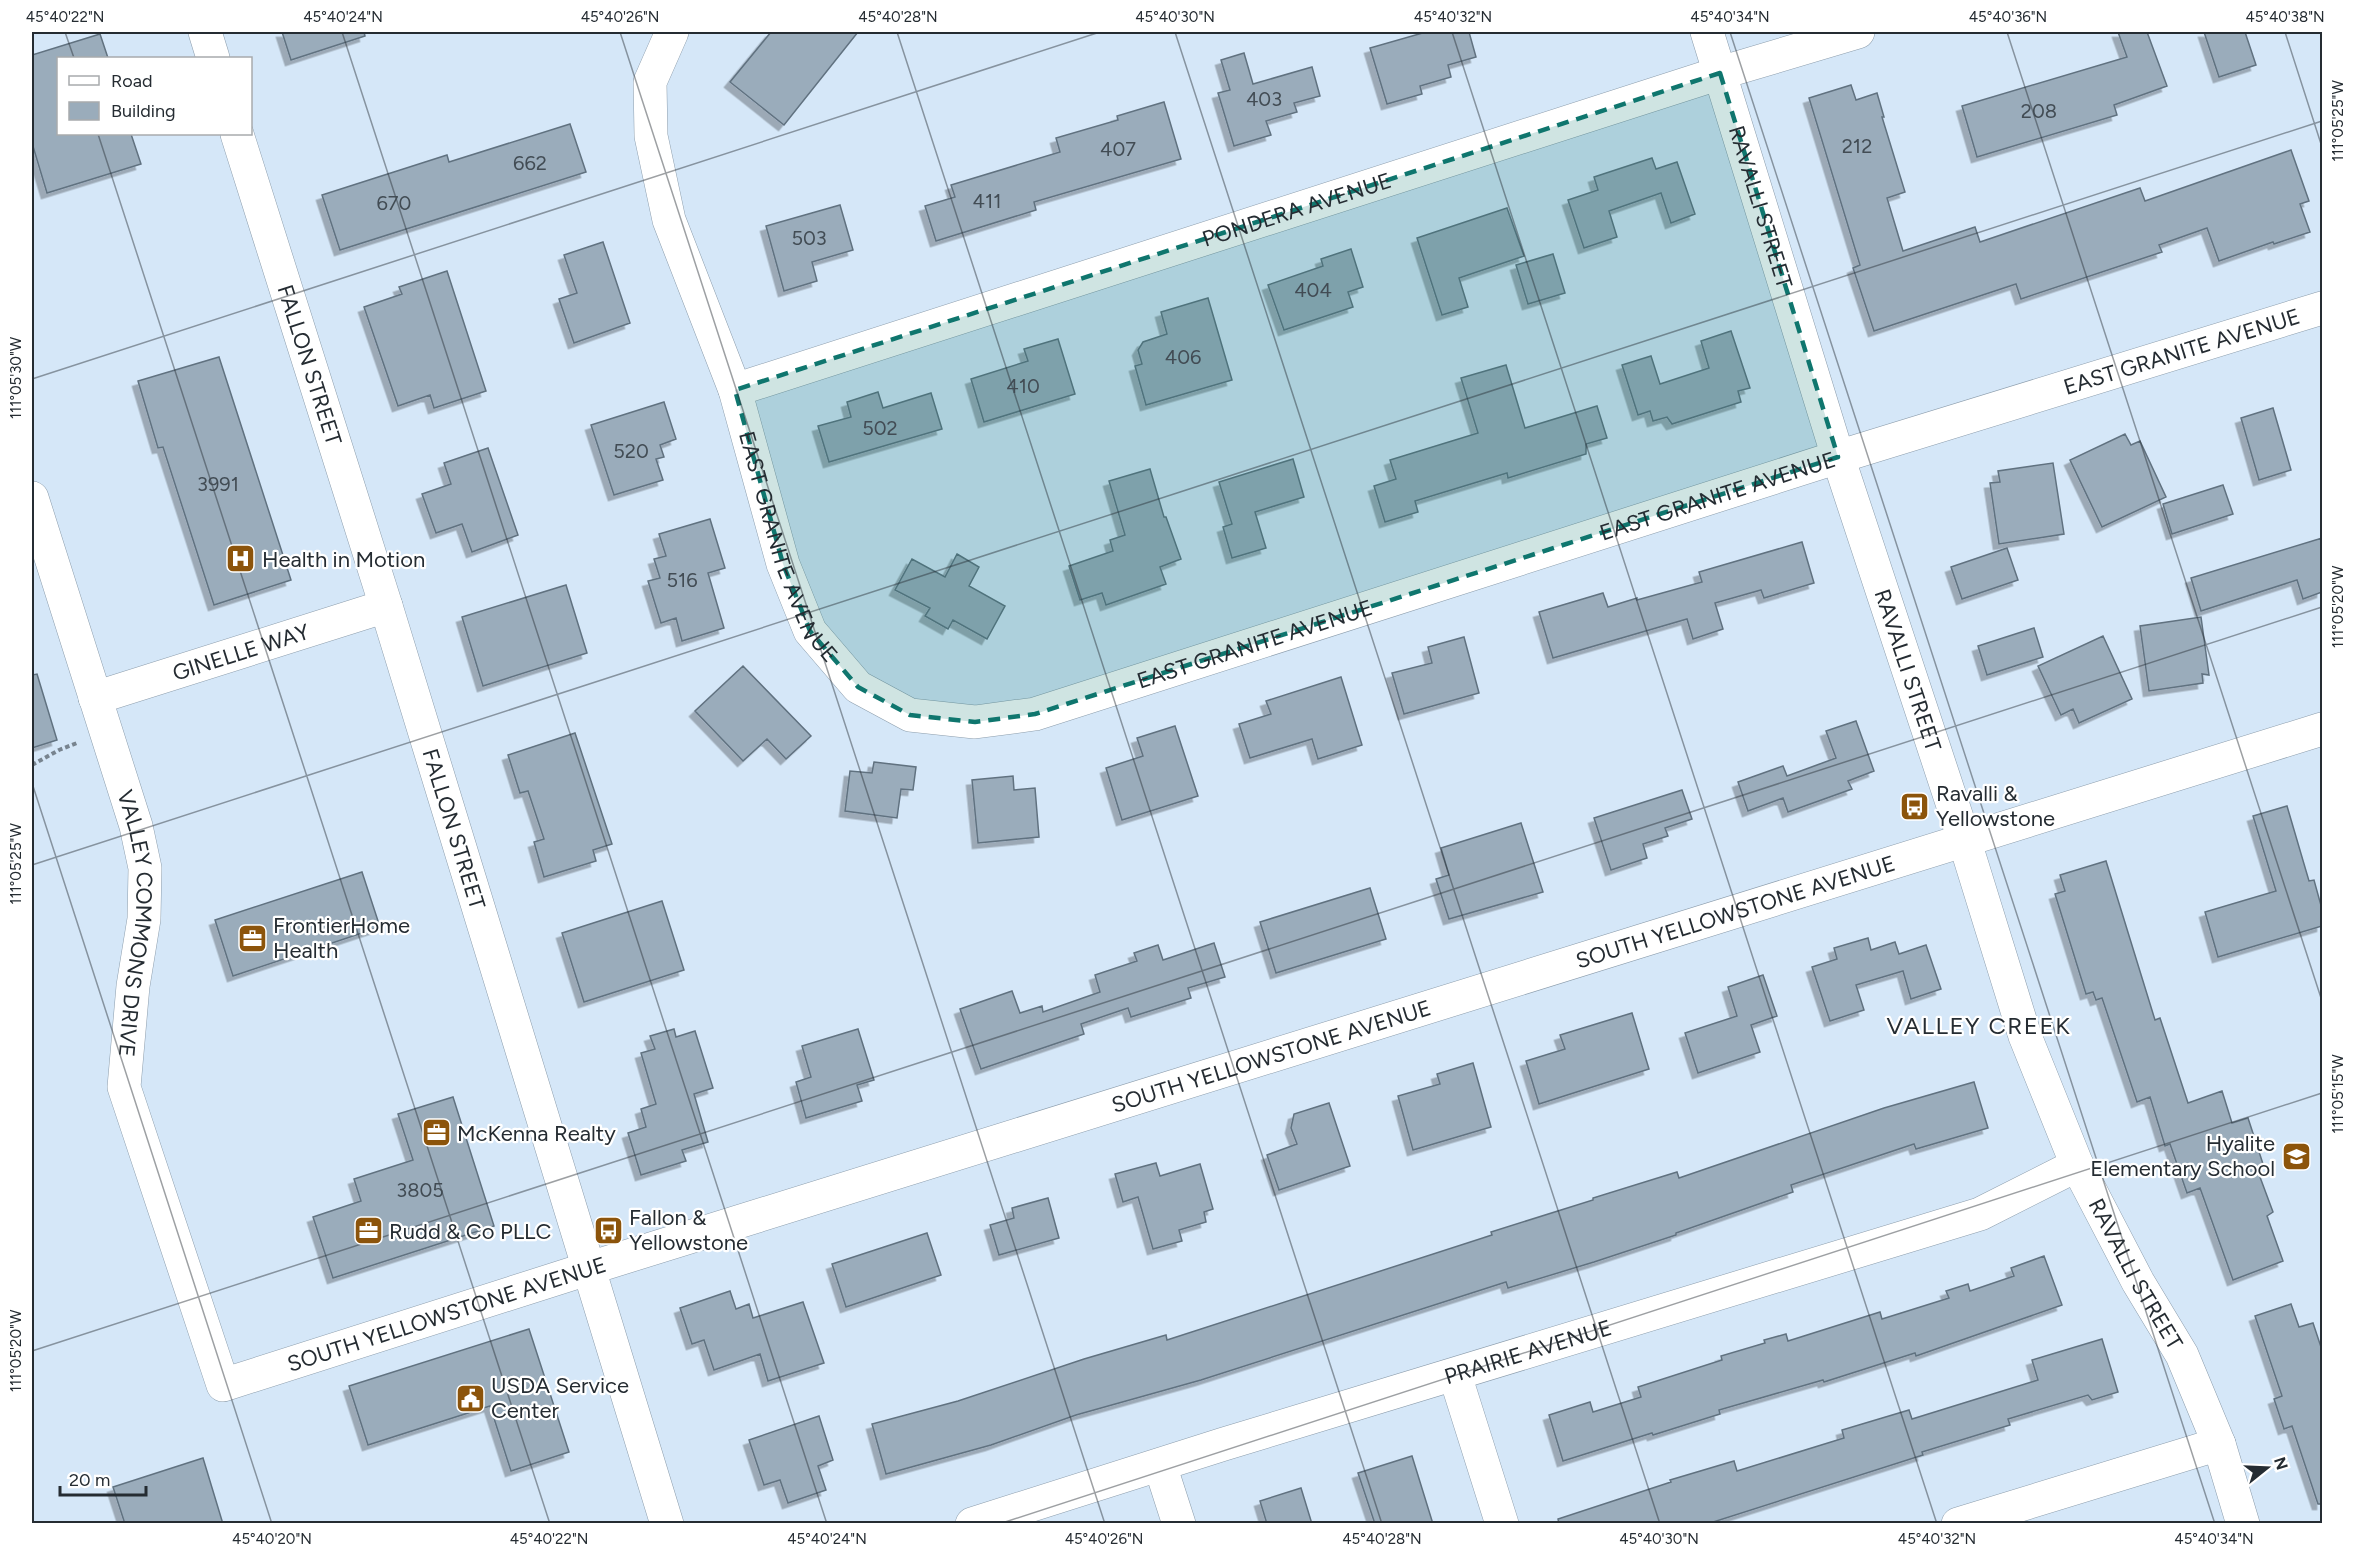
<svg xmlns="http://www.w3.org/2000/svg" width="2354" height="1555" viewBox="0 0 2354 1555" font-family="Figtree,sans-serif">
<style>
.building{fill:#9aacbb;stroke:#617280;stroke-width:1.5;filter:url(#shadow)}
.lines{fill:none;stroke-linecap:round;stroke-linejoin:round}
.minor-casing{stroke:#8c9dac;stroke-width:34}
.path{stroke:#78848f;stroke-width:4;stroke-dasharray:4.5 3;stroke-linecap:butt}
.minor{stroke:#fff;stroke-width:33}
.marked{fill:#0f766e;fill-opacity:0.2;stroke:#0f766e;stroke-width:4.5;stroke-dasharray:12 8;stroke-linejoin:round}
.ticks{fill:none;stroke:#252c32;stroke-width:1.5;stroke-opacity:0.45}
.labels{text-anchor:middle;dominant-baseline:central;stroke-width:4.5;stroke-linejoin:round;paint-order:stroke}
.number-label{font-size:20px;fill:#424c54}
.street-label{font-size:22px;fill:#252c32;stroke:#fff}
.poi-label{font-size:22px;fill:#252c32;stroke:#fff;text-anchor:start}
.neighbourhood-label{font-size:24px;letter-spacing:1.5px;fill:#252c32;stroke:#fff}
.neatline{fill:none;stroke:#252c32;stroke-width:2}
.ticks-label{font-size:15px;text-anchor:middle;fill:#252c32}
</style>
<defs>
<filter id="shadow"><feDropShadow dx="-5.5" dy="5.5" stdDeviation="0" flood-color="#0004"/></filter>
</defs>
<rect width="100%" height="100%" fill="#d5e7f8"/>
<!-- building -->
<path class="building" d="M 282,32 L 364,32 L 365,36 L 291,60 Z
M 771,32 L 858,32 L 784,125 L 730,82 Z
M 1426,32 L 1469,32 L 1476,57 L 1448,65 L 1451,77 L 1420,86 L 1422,94 L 1387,104 L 1370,48 Z
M 2118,32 L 2147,32 L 2167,86 L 2114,105 L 2117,115 L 1977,157 L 1962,106 L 2127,57 Z
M 2204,32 L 2245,32 L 2256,65 L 2219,77 Z
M 100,34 L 108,58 L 58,58 L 58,134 L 131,134 L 141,164 L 47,193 L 32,143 L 32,55 Z
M 1244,53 L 1253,84 L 1312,67 L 1320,96 L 1294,103 L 1297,112 L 1266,121 L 1271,135 L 1234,146 L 1218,93 L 1230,90 L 1221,60 Z
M 1851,85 L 1856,100 L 1877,93 L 1884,117 L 1882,117 L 1905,192 L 1887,198 L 1903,251 L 1975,227 L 1980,242 L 2140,188 L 2145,201 L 2291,150 L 2309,201 L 2300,204 L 2310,232 L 2274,244 L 2273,242 L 2219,261 L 2207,228 L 2159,245 L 2162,252 L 2021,299 L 2016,284 L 1874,331 L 1853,268 L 1860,265 L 1809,98 Z
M 1164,102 L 1181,159 L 1034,202 L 1036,210 L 936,241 L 925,206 L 955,197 L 951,185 L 1060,152 L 1056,138 L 1118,120 L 1117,116 Z
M 570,124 L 586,172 L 340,250 L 322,195 L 447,155 L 449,162 Z
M 1652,158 L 1656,169 L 1677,162 L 1695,214 L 1671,223 L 1661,193 L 1609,211 L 1617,237 L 1584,248 L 1568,200 L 1598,190 L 1594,177 Z
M 840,205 L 853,250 L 812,262 L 817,281 L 784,291 L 766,226 Z
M 1507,208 L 1524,256 L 1459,278 L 1468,307 L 1442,315 L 1417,238 Z
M 603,242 L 630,323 L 574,343 L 559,299 L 577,293 L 564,255 Z
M 1351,249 L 1363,287 L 1348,292 L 1353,307 L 1284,330 L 1268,285 L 1323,266 L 1321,259 Z
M 1553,254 L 1565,293 L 1528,304 L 1516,265 Z
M 447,271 L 486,391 L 434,408 L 430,395 L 398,406 L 364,307 L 402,294 L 399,287 Z
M 1208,298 L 1232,380 L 1146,405 L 1135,366 L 1142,364 L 1138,350 L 1143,342 L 1167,334 L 1161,312 Z
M 1731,331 L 1750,388 L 1738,391 L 1741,402 L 1672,424 L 1667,417 L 1653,421 L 1650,411 L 1638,415 L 1622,365 L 1651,356 L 1660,384 L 1709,368 L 1701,341 Z
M 1058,339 L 1075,394 L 984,422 L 971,379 L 1028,361 L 1024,349 Z
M 219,357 L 291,580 L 214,605 L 163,447 L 158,448 L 138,381 Z
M 1506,365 L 1525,428 L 1597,406 L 1607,438 L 1586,444 L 1586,454 L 1508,478 L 1507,473 L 1415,501 L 1418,512 L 1385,522 L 1374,486 L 1396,479 L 1390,460 L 1478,433 L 1461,378 Z
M 878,392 L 883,408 L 931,393 L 942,429 L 829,462 L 818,426 L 851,417 L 847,402 Z
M 664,402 L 676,439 L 660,445 L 664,457 L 656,459 L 663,480 L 614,495 L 591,425 Z
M 2273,408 L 2291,470 L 2259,480 L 2241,418 Z
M 2125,434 L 2131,445 L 2140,441 L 2166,497 L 2102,527 L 2070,460 Z
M 488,448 L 518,535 L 472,552 L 462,524 L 436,533 L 422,494 L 451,484 L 444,463 Z
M 1293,459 L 1304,497 L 1255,512 L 1266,548 L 1232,558 L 1223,527 L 1232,524 L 1219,482 Z
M 2053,463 L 2064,534 L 1999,544 L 1990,483 L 2000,482 L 1998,471 Z
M 1150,469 L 1164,517 L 1166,517 L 1181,559 L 1160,567 L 1166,584 L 1106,605 L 1102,593 L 1080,600 L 1069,566 L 1113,551 L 1110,540 L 1125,535 L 1109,481 Z
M 2223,485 L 2233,514 L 2172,534 L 2163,504 Z
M 710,519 L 725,568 L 708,573 L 724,628 L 682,641 L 676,618 L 661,623 L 648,581 L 660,578 L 654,559 L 666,556 L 659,534 Z
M 2322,538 L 2322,592 L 2303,599 L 2297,580 L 2201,611 L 2191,578 Z
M 1802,542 L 1814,583 L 1764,598 L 1761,590 L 1715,603 L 1723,629 L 1693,639 L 1687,619 L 1553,658 L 1539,612 L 1603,593 L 1608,607 L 1637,598 L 1637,600 L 1702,582 L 1699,572 Z
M 2007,548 L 2018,580 L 1962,599 L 1951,567 Z
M 957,554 L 979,567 L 969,586 L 1005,606 L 987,639 L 953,620 L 948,629 L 925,616 L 930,608 L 895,590 L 912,559 L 945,577 Z
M 566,585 L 587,653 L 483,686 L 462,617 Z
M 2201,617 L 2209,675 L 2202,674 L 2203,683 L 2149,691 L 2140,626 Z
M 2034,628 L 2043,657 L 1987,675 L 1978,646 Z
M 2103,636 L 2132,699 L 2079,723 L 2073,709 L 2061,715 L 2038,666 Z
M 1464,637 L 1479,693 L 1404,714 L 1392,673 L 1432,663 L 1428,647 Z
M 743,666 L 811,736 L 786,759 L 767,739 L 743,761 L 695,711 Z
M 37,674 L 57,740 L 32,748 L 32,675 Z
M 1341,677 L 1362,745 L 1318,759 L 1312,739 L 1250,758 L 1239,724 L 1271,714 L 1266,701 Z
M 1856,721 L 1874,771 L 1848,781 L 1852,789 L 1788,812 L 1783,798 L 1748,811 L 1738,782 L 1783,766 L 1787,776 L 1836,758 L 1826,731 Z
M 1175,726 L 1198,796 L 1122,820 L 1106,768 L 1143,756 L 1137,738 Z
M 575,733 L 612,844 L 593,850 L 596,861 L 544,877 L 534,842 L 544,839 L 528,791 L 520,793 L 508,755 Z
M 874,762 L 916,767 L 913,790 L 901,789 L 897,818 L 845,811 L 850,771 L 872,773 Z
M 1013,776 L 1014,790 L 1035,788 L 1039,837 L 978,843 L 972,780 Z
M 1682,790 L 1692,819 L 1665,828 L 1668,836 L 1643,844 L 1647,858 L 1611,870 L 1594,818 Z
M 2287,806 L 2309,881 L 2314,880 L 2322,909 L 2322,926 L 2218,957 L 2205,912 L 2276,891 L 2253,816 Z
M 1521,823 L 1543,892 L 1449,919 L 1436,879 L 1449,875 L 1441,848 Z
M 2106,861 L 2155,1020 L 2160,1018 L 2188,1103 L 2222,1091 L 2232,1123 L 2248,1118 L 2264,1167 L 2257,1169 L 2273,1212 L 2267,1216 L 2283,1261 L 2233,1280 L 2200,1188 L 2187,1193 L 2170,1144 L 2165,1146 L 2150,1097 L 2137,1102 L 2102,998 L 2096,1000 L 2093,992 L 2086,994 L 2055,894 L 2065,891 L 2060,875 Z
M 362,872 L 380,927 L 233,976 L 215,920 Z
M 1370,888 L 1386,939 L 1276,973 L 1260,922 Z
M 662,901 L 684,970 L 584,1002 L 562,933 Z
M 1868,938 L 1871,950 L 1895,942 L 1899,954 L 1926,945 L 1941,989 L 1911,999 L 1903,971 L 1856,985 L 1864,1010 L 1830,1021 L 1812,967 L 1837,959 L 1834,948 Z
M 1214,943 L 1225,977 L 1188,988 L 1191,998 L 1131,1017 L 1128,1008 L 1081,1024 L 1084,1034 L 981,1069 L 960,1009 L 1012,991 L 1020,1013 L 1042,1006 L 1043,1012 L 1100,992 L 1095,975 L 1137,961 L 1134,953 L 1158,945 L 1163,960 Z
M 1763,975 L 1777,1016 L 1751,1025 L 1760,1052 L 1698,1073 L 1685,1033 L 1737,1016 L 1728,987 Z
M 1632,1013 L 1649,1069 L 1539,1104 L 1526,1061 L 1565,1049 L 1560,1035 Z
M 674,1029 L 676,1037 L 695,1031 L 713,1088 L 694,1094 L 708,1142 L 682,1150 L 686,1161 L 641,1175 L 628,1133 L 646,1127 L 641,1109 L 656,1104 L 641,1053 L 655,1049 L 650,1036 Z
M 858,1029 L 874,1080 L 857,1085 L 862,1101 L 806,1118 L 796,1082 L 811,1077 L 802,1046 Z
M 1473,1063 L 1491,1127 L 1413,1150 L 1398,1096 L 1440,1084 L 1437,1074 Z
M 1974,1082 L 1988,1128 L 1916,1149 L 1914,1144 L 1791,1185 L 1793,1192 L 1676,1233 L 1676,1235 L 1594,1262 L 1508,1288 L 1506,1282 L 1201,1380 L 1076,1415 L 991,1445 L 886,1474 L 872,1424 L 958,1401 L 1084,1359 L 1166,1335 L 1167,1340 L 1492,1235 L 1491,1232 L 1593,1200 L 1593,1198 L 1677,1172 L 1679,1178 L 1884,1108 Z
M 453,1097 L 494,1226 L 333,1278 L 313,1217 L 361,1201 L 354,1179 L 413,1160 L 398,1114 Z
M 1329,1103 L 1350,1166 L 1279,1190 L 1267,1155 L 1297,1144 L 1291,1128 L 1294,1114 Z
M 1156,1163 L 1160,1176 L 1200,1164 L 1213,1209 L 1204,1212 L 1206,1222 L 1179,1230 L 1182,1241 L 1153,1249 L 1138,1197 L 1123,1202 L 1115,1174 Z
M 1048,1198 L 1059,1238 L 999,1255 L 990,1225 L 1014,1218 L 1012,1208 Z
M 927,1233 L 941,1275 L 846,1307 L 832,1264 Z
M 2044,1256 L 2062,1305 L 1916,1356 L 1915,1353 L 1824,1382 L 1823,1380 L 1719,1410 L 1720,1414 L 1653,1435 L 1652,1433 L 1563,1461 L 1549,1415 L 1590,1402 L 1593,1412 L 1641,1397 L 1638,1387 L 1722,1360 L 1721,1356 L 1765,1343 L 1764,1340 L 1786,1334 L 1788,1341 L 1880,1312 L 1882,1319 L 1949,1298 L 1946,1291 L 1968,1284 L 1970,1291 L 2014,1276 L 2011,1268 Z
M 730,1291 L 736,1309 L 749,1304 L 753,1318 L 803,1302 L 824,1363 L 768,1381 L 760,1354 L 714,1370 L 704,1340 L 692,1344 L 680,1308 Z
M 2291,1304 L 2299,1327 L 2313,1323 L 2322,1350 L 2322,1504 L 2318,1504 L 2292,1426 L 2284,1429 L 2274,1399 L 2282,1396 L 2255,1316 Z
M 529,1329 L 569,1452 L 511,1471 L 490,1406 L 368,1445 L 349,1386 Z
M 2102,1339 L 2118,1392 L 2092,1400 L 2088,1395 L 2008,1419 L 2010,1425 L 1922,1452 L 1923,1455 L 1707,1524 L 1559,1524 L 1558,1519 L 1671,1482 L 1670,1480 L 1734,1461 L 1737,1471 L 1844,1438 L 1842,1430 L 1909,1410 L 1912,1419 L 2038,1380 L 2032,1360 Z
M 819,1416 L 833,1460 L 818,1466 L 826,1490 L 788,1503 L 780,1480 L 764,1485 L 749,1440 Z
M 1412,1456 L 1433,1524 L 1375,1524 L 1358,1473 Z
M 203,1458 L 223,1524 L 125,1524 L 113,1487 Z
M 1301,1488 L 1312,1524 L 1267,1524 L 1260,1501 Z"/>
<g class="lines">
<defs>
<g id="minor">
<path d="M 205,32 L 213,58"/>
<path id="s1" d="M 672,32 L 650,82 L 651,136 L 669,220 L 735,390 L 783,564 L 810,631 L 858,687 L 910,715 L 975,722 L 1035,714 L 1838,457 L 2322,308"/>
<path id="s2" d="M 1707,32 L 1838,457 L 1964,839 L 2025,1036 L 2077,1165 L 2138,1282 L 2182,1355 L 2219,1444 L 2243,1524"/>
<path id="s3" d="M 237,134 L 386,606 L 667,1524"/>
<path id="s4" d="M 735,390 L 1720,73 L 1858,32"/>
<path id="s5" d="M 32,498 L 136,826 L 145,868 L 144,919 L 133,986 L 124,1087 L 223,1385 L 590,1268 L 2322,729"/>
<path id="s6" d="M 95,698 L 386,606"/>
<path d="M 1455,1375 L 1502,1524"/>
<path d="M 1160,1465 L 1179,1524"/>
<path id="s7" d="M 972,1524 L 1224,1444 L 1980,1214 L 2077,1165"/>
<path d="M 1958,1524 L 2219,1444"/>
</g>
</defs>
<!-- minor casing -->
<use href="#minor" class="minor-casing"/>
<!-- path -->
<path class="path" d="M 32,765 L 59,750 L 77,743"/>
<!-- minor -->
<use href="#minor" class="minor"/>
</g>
<!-- marked area -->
<path class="marked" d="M 1720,73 L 1838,457 L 1035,714 L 975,722 L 910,715 L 858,687 L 810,631 L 783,564 L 735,390 Z"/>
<!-- ticks -->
<path class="ticks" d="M 65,32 L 74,58M 342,32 L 827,1524M 620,32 L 1105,1524M 897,32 L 1382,1524M 1175,32 L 1660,1524M 1452,32 L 1937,1524M 1730,32 L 2215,1524M 2007,32 L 2322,1001M 2285,32 L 2322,147M 98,134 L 550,1524M 32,379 L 1100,32M 32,783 L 272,1524M 32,865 L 2322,121M 32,1351 L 2322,607M 999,1524 L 2322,1093"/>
<!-- icons -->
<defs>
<symbol id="hospital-square" viewBox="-11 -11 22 22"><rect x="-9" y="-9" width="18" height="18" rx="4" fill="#8c540b" stroke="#fff"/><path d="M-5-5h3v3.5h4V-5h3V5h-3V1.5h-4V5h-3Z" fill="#fff"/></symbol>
<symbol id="bus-square" viewBox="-11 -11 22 22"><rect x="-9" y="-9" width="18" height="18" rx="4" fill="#8c540b" stroke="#fff"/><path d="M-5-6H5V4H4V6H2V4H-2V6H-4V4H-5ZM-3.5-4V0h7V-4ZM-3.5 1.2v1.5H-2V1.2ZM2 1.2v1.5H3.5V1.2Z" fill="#fff"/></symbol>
<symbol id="office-square" viewBox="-11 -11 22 22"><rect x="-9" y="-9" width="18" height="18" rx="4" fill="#8c540b" stroke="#fff"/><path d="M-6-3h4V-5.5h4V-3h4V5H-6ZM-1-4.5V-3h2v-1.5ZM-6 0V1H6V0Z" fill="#fff"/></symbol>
<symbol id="school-square" viewBox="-11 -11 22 22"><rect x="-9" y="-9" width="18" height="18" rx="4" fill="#8c540b" stroke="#fff"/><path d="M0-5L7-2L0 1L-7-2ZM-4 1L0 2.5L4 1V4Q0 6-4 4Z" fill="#fff"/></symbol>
<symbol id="civic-square" viewBox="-11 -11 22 22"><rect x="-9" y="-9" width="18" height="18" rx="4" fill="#8c540b" stroke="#fff"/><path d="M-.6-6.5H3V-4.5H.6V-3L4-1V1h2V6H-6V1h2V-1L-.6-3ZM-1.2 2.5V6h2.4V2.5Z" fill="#fff"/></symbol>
</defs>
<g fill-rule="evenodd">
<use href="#hospital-square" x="224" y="542" width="33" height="33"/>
<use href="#bus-square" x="1898" y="790" width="33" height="33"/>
<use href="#office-square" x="236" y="922" width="33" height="33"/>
<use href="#office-square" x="420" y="1116" width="33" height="33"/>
<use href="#school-square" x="2280" y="1140" width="33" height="33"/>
<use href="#bus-square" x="592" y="1214" width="33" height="33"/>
<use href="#office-square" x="352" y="1214" width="33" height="33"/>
<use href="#civic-square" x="454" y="1382" width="33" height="33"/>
</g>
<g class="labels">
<!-- number labels -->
<g class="number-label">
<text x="1264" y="99">403</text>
<text x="2039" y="111">208</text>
<text x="1857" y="146">212</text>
<text x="1118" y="149">407</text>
<text x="530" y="163">662</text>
<text x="987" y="201">411</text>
<text x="394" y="203">670</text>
<text x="809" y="238">503</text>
<text x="1313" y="290">404</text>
<text x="1183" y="357">406</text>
<text x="1023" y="386">410</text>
<text x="880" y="428">502</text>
<text x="631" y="451">520</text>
<text x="218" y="484">3991</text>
<text x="682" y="580">516</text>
<text x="420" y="1190">3805</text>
</g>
<!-- street labels -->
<g class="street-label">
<text stroke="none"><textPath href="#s2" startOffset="183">RAVALLI STREET</textPath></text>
<text stroke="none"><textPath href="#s4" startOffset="590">PONDERA AVENUE</textPath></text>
<text stroke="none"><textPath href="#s1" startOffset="2091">EAST GRANITE AVENUE</textPath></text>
<text stroke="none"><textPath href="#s3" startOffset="242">FALLON STREET</textPath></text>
<text stroke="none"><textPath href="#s1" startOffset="1605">EAST GRANITE AVENUE</textPath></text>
<text stroke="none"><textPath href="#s1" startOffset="543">EAST GRANITE AVENUE</textPath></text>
<text stroke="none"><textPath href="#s1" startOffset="1119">EAST GRANITE AVENUE</textPath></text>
<text stroke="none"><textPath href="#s6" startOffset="153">GINELLE WAY</textPath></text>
<text stroke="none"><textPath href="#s2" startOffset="669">RAVALLI STREET</textPath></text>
<text stroke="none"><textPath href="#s3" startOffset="728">FALLON STREET</textPath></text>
<text stroke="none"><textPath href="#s5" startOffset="2506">SOUTH YELLOWSTONE AVENUE</textPath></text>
<text stroke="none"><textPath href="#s5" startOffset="442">VALLEY COMMONS DRIVE</textPath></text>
<text stroke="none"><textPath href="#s5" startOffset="2020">SOUTH YELLOWSTONE AVENUE</textPath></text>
<text stroke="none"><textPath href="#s2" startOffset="1316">RAVALLI STREET</textPath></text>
<text stroke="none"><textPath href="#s5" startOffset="1156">SOUTH YELLOWSTONE AVENUE</textPath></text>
<text stroke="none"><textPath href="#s7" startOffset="582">PRAIRIE AVENUE</textPath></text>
</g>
<!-- poi labels -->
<g class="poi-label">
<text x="262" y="559">Health in Motion</text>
<text x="1936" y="793">Ravalli &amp;<tspan x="1936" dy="25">Yellowstone</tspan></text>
<text x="273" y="925">FrontierHome<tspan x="273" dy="25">Health</tspan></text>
<text x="457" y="1133">McKenna Realty</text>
<text x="2275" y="1143" text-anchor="end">Hyalite<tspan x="2275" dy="25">Elementary School</tspan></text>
<text x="629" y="1217">Fallon &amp;<tspan x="629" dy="25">Yellowstone</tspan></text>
<text x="389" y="1231">Rudd &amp; Co PLLC</text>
<text x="491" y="1385">USDA Service<tspan x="491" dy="25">Center</tspan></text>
</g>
<!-- neighbourhood labels -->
<g class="neighbourhood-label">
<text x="1979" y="1025">VALLEY CREEK</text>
</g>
</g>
<!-- border -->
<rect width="2354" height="1555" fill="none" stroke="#ffffff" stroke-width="66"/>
<!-- legend -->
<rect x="57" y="57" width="195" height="78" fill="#ffffff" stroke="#a8abad" stroke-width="1.5"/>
<rect x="69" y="76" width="30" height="9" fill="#ffffff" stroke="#a8abad" stroke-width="1.5"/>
<text x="111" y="87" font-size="18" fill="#252c32">Road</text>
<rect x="69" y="102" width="30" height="18" fill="#9aacbb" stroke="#a8abad" stroke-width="1.5"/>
<text x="111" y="117" font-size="18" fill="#252c32">Building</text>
<!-- north arrow -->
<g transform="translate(2267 1468) rotate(72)" stroke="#ffffff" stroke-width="4.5" paint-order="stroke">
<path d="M0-4.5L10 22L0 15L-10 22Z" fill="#252c32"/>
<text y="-9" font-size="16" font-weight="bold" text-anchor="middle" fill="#252c32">N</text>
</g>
<!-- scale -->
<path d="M60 1486v9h86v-9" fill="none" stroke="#252c32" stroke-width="3"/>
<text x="69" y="1486" font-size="18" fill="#252c32" stroke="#ffffff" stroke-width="4.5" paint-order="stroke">20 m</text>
<rect x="33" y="33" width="2288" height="1489" class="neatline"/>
<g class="ticks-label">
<text x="65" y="22">45°40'22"N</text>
<text x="343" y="22">45°40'24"N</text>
<text x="620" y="22">45°40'26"N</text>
<text x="898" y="22">45°40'28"N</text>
<text x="1175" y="22">45°40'30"N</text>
<text x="1453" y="22">45°40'32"N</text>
<text x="1730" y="22">45°40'34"N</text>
<text x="2008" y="22">45°40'36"N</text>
<text x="2285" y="22">45°40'38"N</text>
<text transform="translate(2338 121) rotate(-90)" y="5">111°05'25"W</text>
<text transform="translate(16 378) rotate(-90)" y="5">111°05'30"W</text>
<text transform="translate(2338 607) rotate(-90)" y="5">111°05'20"W</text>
<text transform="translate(16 864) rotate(-90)" y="5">111°05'25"W</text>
<text transform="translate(2338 1094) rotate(-90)" y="5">111°05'15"W</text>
<text transform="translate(16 1351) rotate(-90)" y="5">111°05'20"W</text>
<text x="272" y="1544">45°40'20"N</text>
<text x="549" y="1544">45°40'22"N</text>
<text x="827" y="1544">45°40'24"N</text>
<text x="1104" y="1544">45°40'26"N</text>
<text x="1382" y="1544">45°40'28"N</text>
<text x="1659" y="1544">45°40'30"N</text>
<text x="1937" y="1544">45°40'32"N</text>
<text x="2214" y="1544">45°40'34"N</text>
</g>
</svg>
